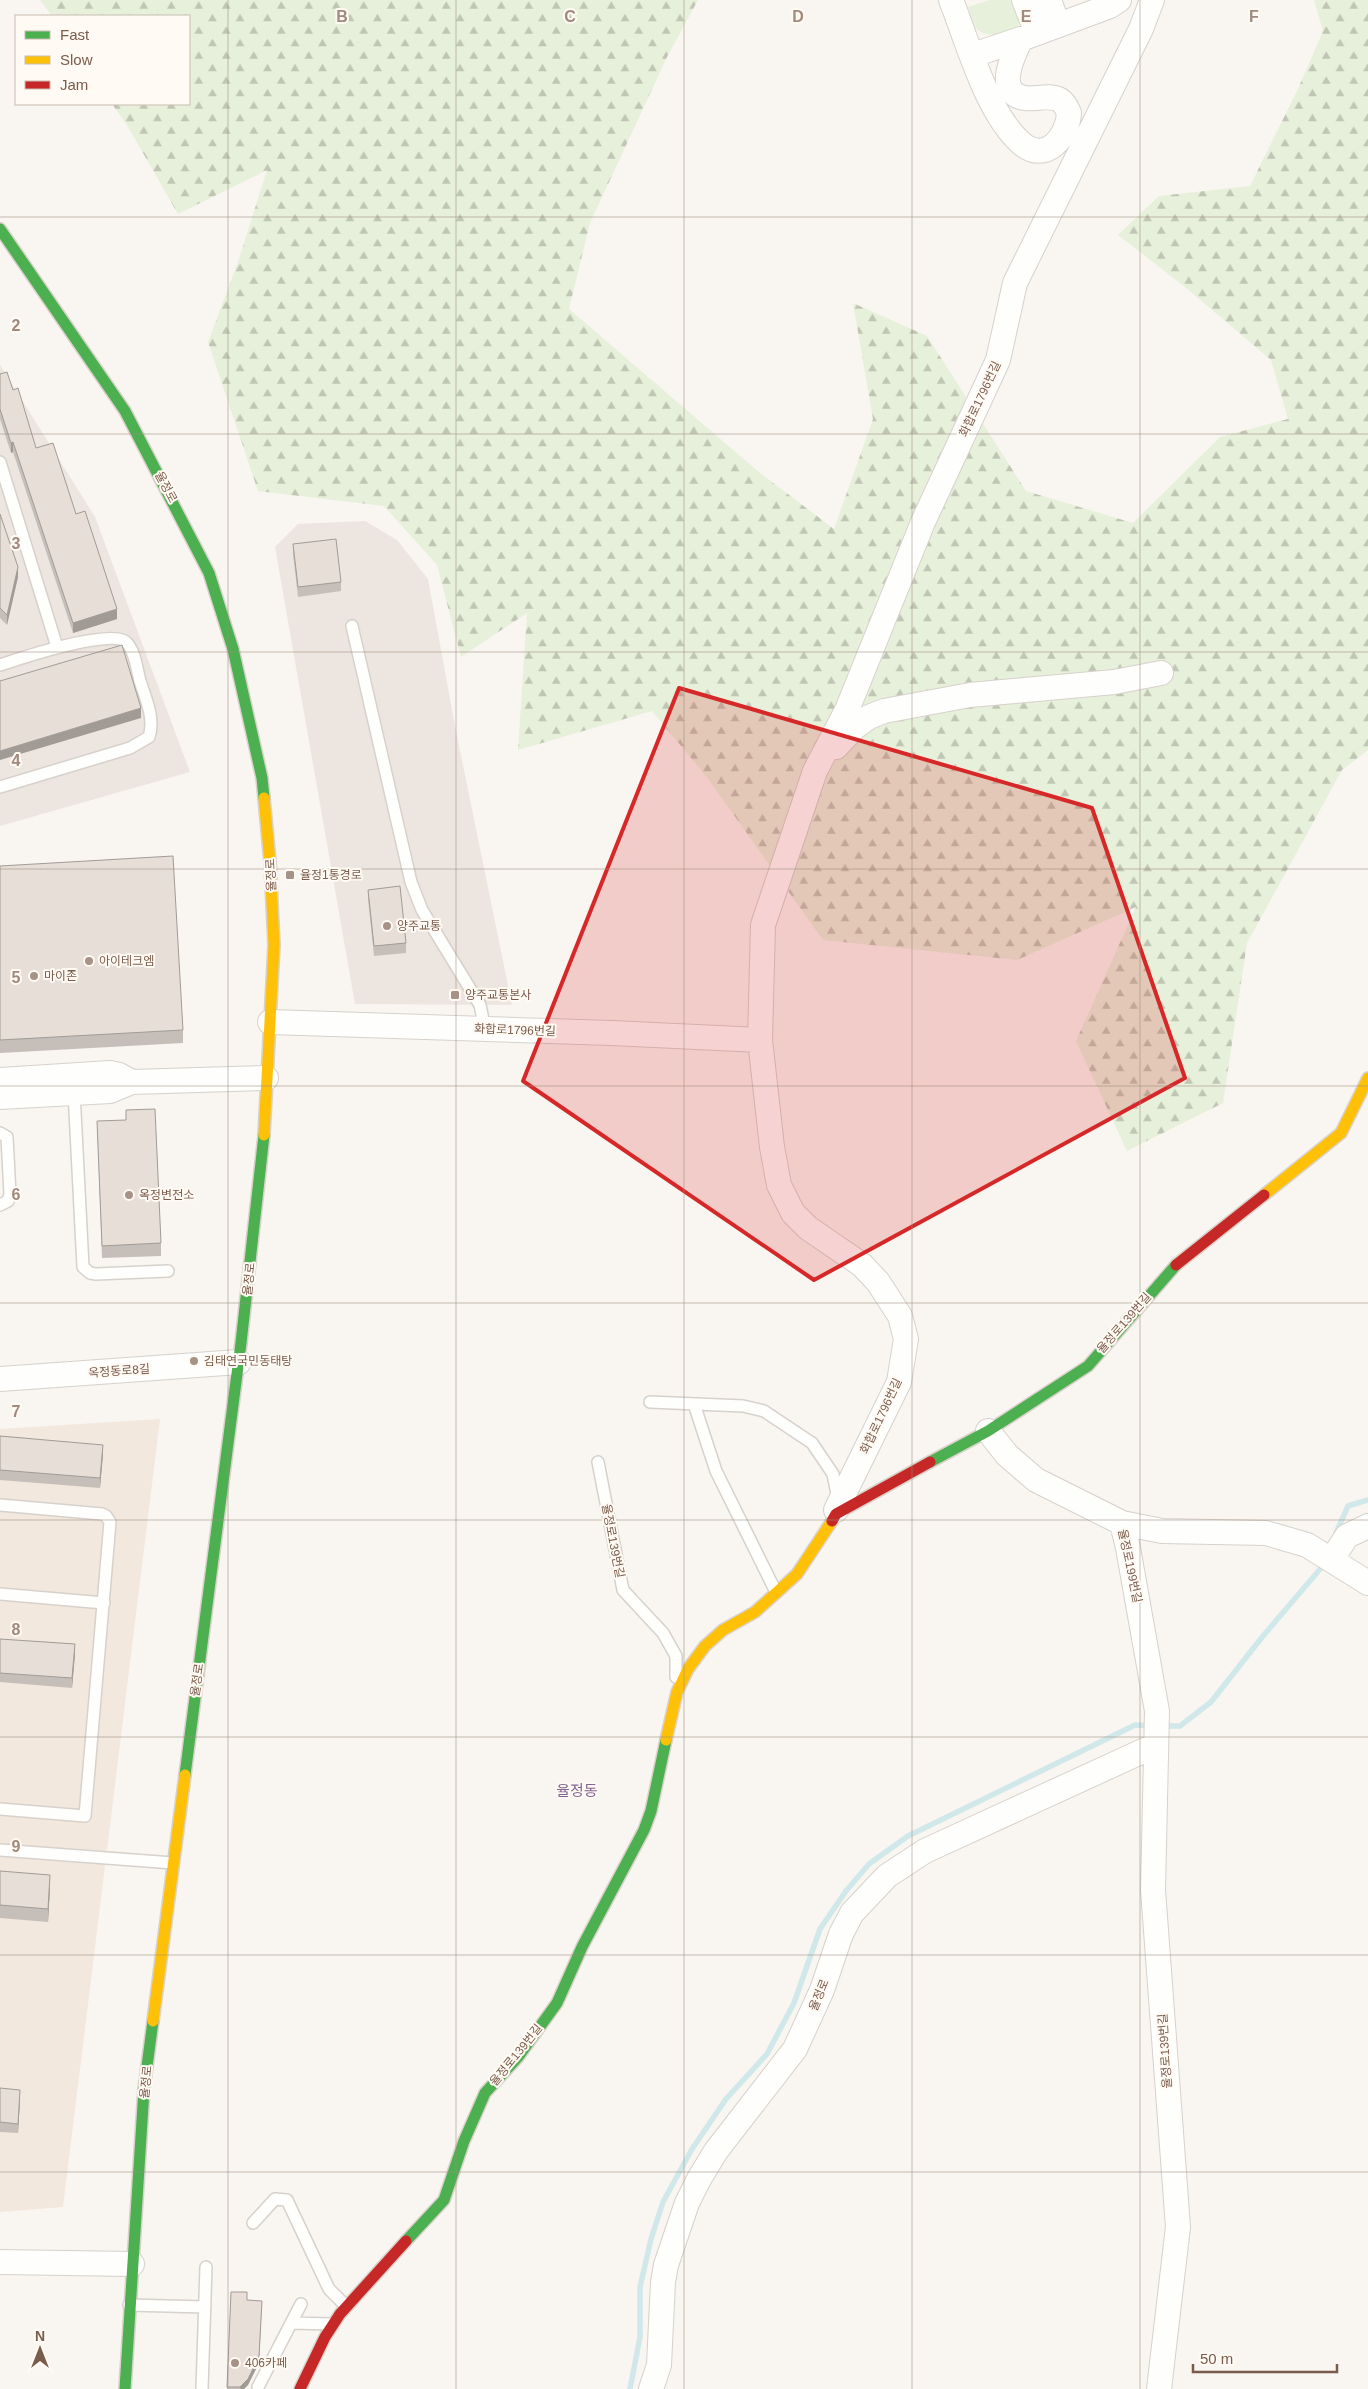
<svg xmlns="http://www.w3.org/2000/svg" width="1368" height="2389" viewBox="0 0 1368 2389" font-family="Arial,'Noto Sans KR',sans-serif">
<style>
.residential{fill:#f2e8de}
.industrial{fill:#ede5e0}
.green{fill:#e7f0db}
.forest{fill:url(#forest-firs)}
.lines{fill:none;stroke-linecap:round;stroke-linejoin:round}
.stream{stroke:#d0e8ea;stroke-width:5.5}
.lane-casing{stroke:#d7d1cb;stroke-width:14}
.street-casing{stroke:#d7d1cb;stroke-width:26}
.fast-casing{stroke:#d9d2cb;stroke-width:14}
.slow-casing{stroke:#d9d2cb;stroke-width:14}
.jam-casing{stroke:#d9d2cb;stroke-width:14}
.lane{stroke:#fefefd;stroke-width:11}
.street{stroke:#fefefd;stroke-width:24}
.fast{stroke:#4caf50;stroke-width:11}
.slow{stroke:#ffc107;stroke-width:11}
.jam{stroke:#c62828;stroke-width:11}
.wall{fill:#c6bfb9}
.shaded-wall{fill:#a19b96}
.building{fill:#e6ded7;stroke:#a19b96}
.marked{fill:#d62828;fill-opacity:0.2;stroke:#d62828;stroke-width:4;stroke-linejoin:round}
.grid{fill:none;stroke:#9f8a7d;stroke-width:1;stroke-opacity:0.55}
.poi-dot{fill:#a69286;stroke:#fffaf3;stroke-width:2}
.labels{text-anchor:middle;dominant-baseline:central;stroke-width:4;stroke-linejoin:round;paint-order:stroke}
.street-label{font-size:12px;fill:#7a5c4d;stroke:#fffaf3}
.poi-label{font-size:12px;fill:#7a5c4d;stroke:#fffaf3;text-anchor:start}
.quarter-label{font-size:15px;fill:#846695;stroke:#fffaf3}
.grid-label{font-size:16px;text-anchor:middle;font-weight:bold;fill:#9f8a7d;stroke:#fffaf3;stroke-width:4;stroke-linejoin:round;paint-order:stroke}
</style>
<defs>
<pattern id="forest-firs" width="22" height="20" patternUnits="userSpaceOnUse" patternTransform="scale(1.25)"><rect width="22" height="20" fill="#e7f0db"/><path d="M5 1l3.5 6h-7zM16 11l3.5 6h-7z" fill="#c0c6b4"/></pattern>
</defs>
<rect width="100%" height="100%" fill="#f9f5f0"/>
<!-- residential -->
<path class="residential" d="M 160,1419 L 63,2207 L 0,2212 L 0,1429 Z"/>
<!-- industrial -->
<path class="industrial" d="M 0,365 L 95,517 L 190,772 L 0,826 Z
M 365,521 L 397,540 L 428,579 L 455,726 L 512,1005 L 355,1004 L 275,547 L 298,524 Z"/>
<!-- green -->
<path class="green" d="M 989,0 L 1016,0 C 1017,6 1021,14 1020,19 C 1019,35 987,40 977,29 C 972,24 970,14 968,7 Z"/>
<!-- forest -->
<path class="forest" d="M 40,0 L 698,0 L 667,57 L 590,223 L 569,309 L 760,473 L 834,529 L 873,419 L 853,303 L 927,336 L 1026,491 L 1133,523 L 1220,437 L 1288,419 L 1271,360 L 1185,287 L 1118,235 L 1159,196 L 1250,186 L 1297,91 L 1323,31 L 1314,0 L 1368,0 L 1368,750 L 1342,770 L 1247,943 L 1223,1103 L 1127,1151 L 1076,1041 L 1136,907 L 1017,960 L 823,940 L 706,776 L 652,711 L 518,750 L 527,613 L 461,657 L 437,565 L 384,506 L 258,491 L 208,342 L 238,262 L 267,170 L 178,214 L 127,125 L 112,104 L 189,104 L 189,16 L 52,16 Z"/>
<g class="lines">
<!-- stream -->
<path class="stream" d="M 1336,1533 L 1348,1506 L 1368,1500
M 1161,1726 L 1180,1726 L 1211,1702 L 1263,1636 L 1321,1568 L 1324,1562
M 630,2389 L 640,2337 L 640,2287 L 651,2239 L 663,2202 L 692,2149 L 726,2099 L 767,2054 L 794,2003 L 820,1929 L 846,1891 L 869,1864 L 908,1836 L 1135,1725 L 1152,1726"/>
<defs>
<path id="lane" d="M 0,462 L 57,647
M 352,626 L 411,882 L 422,910 L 480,1005 L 485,1029
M 0,665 C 21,658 111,628 126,642 C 135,650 137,670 140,681 C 146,699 155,719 149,737 L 130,748 L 0,787
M 74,1092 L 83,1267 L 90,1273 L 96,1274 L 168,1271
M 0,1133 L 7,1137 L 10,1194 L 8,1201 L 0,1205
M 650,1402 L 743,1406 L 764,1411 L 812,1443 L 833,1474 L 838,1499
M 694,1404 L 716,1471 L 776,1592
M 598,1462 L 623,1590 L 663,1633 L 676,1656 L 676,1677
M 0,1505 L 102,1514 L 106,1516 L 110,1522 L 85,1816 L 0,1809
M 0,1594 L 104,1603
M 0,1850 L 173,1863
M 253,2223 L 275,2199 L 287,2200 L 329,2289 L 346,2306
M 129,2305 L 205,2307
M 291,2323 L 332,2324
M 258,2387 L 301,2304
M 202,2389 L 206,2267"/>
<path id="street" d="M 951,0 C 968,43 987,113 1021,143 C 1046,165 1068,136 1069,113 C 1067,108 1064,103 1060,100 C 1049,94 1036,100 1025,98 C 994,93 1013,55 1021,39 L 1110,6 L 1119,0
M 1024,0 L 1037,33
M 1049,0 L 1058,25
M 973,55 L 1021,39
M 836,747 L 855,727 L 869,717 L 884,711 L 970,695 L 1114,682 L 1161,673
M 270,1022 L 612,1033 L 760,1040
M 0,1080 L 110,1073 L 119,1075 L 132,1082
M 0,1097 L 110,1091 L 132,1082 L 266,1078
M 0,1379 L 239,1362
M 988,1431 L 1007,1455 L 1036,1480 L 1122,1523 L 1128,1548 L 1157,1711 L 1153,1890 L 1178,2227 L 1159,2389
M 836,1510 L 899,1382 L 906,1339 L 900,1316 L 878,1282 L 862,1265 L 808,1228 L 793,1213 L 779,1185 L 772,1147 L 760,1040 L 763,925 L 815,771 L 847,710 L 923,522 L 998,360 L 1015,283 L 1141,29 L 1152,0
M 1122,1523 L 1162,1531 L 1266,1533 L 1307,1545 L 1368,1583
M 1332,1559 L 1347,1536 L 1368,1526
M 0,2262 L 132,2264
M 651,2389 L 659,2365 L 663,2282 L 666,2265 L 687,2203 L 699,2179 L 716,2151 L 795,2049 L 822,1990 L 841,1934 L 852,1913 L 887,1876 L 925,1851 L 1156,1745"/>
<path id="fast" d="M 0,229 L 125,411 L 209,573 L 233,649 L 262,778 L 264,798
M 930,1462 L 988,1431 L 1088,1366 L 1176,1265
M 185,1775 L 241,1343 L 264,1135
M 406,2241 L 444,2200 L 464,2141 L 485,2093 L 518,2057 L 557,2003 L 582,1947 L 644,1830 L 651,1811 L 666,1740
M 125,2389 L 144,2089 L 153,2021"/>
<path id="slow" d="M 264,798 L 270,862 L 274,945 L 264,1135
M 1264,1195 L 1341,1133 L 1368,1078
M 666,1740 L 677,1692 L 688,1669 L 705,1646 L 723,1630 L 755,1612 L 797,1574 L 832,1521
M 153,2021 L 185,1775"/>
<path id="jam" d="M 1176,1265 L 1264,1195
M 832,1521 L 836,1514 L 930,1462
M 300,2389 L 325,2337 L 340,2314 L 406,2241"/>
</defs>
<!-- lane casing -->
<use href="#lane" class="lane-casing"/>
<!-- street casing -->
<use href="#street" class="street-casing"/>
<!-- fast casing -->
<use href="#fast" class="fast-casing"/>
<!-- slow casing -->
<use href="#slow" class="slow-casing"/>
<!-- jam casing -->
<use href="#jam" class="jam-casing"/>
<!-- lane -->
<use href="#lane" class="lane"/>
<!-- street -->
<use href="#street" class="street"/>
<!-- fast -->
<use href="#fast" class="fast"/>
<!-- slow -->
<use href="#slow" class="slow"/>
<!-- jam -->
<use href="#jam" class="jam"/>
</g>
<!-- wall -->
<path class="wall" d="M 0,374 L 13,390 L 36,448 L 76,514 L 117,619 L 73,633 L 13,452 L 11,453 L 0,419 Z
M 0,514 L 18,577 L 7,625 L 0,618 Z
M 293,544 L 341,582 L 341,591 L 298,597 L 293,554 Z
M 0,866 L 183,1030 L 183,1043 L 0,1053 Z
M 368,890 L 406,943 L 406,953 L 374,956 L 368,899 Z
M 97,1121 L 161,1243 L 161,1256 L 102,1258 Z
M 0,1436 L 103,1454 L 100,1488 L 0,1480 Z
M 0,1639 L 75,1654 L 72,1688 L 0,1682 Z
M 0,1871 L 50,1888 L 48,1922 L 0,1918 Z
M 0,2088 L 20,2100 L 18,2133 L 0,2132 Z
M 231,2292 L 247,2300 L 259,2363 L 248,2385 L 244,2389 L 227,2389 Z"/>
<!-- shaded-wall -->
<path class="shaded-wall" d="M 13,442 L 13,452 L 11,453 L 11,443 Z
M 18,567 L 18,577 L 7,625 L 7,615 Z
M 117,609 L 117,619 L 73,633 L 73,623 Z
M 141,708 L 141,718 L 0,760 L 0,751 Z
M 103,1445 L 103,1454 L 100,1488 L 100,1478 Z
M 75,1644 L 75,1654 L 72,1688 L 72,1678 Z
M 50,1875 L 50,1888 L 48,1922 L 48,1909 Z
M 20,2090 L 20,2100 L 18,2133 L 18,2124 Z
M 262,2301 L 259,2363 L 248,2385 L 244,2389 L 240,2389 Z"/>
<!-- building -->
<path class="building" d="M 7,372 L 13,390 L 18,388 L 36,448 L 53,443 L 76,514 L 85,511 L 117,609 L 73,623 L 13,442 L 11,443 L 0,409 L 0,374 Z
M 0,514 L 18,567 L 7,615 L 0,608 Z
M 336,539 L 341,582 L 298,587 L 293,544 Z
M 122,645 L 141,708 L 0,751 L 0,681 Z
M 173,856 L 183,1030 L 0,1040 L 0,866 Z
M 400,886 L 406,943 L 374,946 L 368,890 Z
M 155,1109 L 161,1243 L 102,1246 L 97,1121 L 126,1120 L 126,1110 Z
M 0,1436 L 103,1445 L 100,1478 L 0,1470 Z
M 0,1639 L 75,1644 L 72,1678 L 0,1673 Z
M 0,1871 L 50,1875 L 48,1909 L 0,1905 Z
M 0,2088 L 20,2090 L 18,2124 L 0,2122 Z
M 231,2292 L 247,2292 L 247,2300 L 262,2301 L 259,2356 L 248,2379 L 240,2387 L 227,2387 Z"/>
<!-- marked area -->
<path class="marked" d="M 679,688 L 1092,808 L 1185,1078 L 814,1280 L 523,1081 Z"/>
<!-- grid -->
<path class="grid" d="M 228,0 L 228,2389M 456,0 L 456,2389M 684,0 L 684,2389M 912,0 L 912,2389M 1140,0 L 1140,2389M 0,217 L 1368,217M 0,434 L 1368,434M 0,652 L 1368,652M 0,869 L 1368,869M 0,1086 L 1368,1086M 0,1303 L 1368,1303M 0,1520 L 1368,1520M 0,1737 L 1368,1737M 0,1955 L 1368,1955M 0,2172 L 1368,2172"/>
<!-- markers -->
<g class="poi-dot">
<rect x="285" y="870" width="10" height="10" rx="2.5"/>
<circle cx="387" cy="926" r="5"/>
<circle cx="89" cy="961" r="5"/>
<circle cx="34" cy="976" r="5"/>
<rect x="450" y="990" width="10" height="10" rx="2.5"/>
<circle cx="129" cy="1195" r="5"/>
<circle cx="194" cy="1361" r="5"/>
<circle cx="235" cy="2363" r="5"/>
</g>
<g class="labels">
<!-- street labels -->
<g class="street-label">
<text transform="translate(980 399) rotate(-65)">화합로1796번길</text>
<text transform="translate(166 487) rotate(62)">율정로</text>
<text transform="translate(271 875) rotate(-93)">율정로</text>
<text transform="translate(515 1030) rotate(2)">화합로1796번길</text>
<text transform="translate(249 1279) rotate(-84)">율정로</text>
<text transform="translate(1124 1323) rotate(-49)">율정로139번길</text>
<text transform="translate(119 1371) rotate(-4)">옥정동로8길</text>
<text transform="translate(881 1416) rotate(-65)">화합로1796번길</text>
<text transform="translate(613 1541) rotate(79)">율정로139번길</text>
<text transform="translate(1130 1566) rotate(78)">율정로199번길</text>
<text transform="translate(197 1680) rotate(-82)">율정로</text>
<text transform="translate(819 1995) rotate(-68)">율정로</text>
<text transform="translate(1165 2051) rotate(-94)">율정로139번길</text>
<text transform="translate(516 2055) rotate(-51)">율정로139번길</text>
<text transform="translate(146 2082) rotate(-84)">율정로</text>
</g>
<!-- poi labels -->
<g class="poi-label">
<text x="300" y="875">율정1통경로</text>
<text x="397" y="926">양주교통</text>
<text x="99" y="961">아이테크엠</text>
<text x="44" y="976">마이존</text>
<text x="465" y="995">양주교통본사</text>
<text x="139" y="1195">옥정변전소</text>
<text x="204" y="1361">김태연국민동태탕</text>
<text x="245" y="2363">406카페</text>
</g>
<!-- quarter labels -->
<g class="quarter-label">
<text x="577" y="1790">율정동</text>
</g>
</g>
<g class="grid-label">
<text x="342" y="22">B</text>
<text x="570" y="22">C</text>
<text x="798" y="22">D</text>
<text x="1026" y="22">E</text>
<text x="1254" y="22">F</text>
<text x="16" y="331">2</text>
<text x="16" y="549">3</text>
<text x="16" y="766">4</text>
<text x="16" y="983">5</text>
<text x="16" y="1200">6</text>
<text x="16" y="1417">7</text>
<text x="16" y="1635">8</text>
<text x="16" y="1852">9</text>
</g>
<!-- legend -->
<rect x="15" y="15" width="175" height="90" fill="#fffaf3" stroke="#cabbb1"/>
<rect x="25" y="31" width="25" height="8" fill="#4caf50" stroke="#cabbb1"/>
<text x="60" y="40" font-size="15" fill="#7a5c4d">Fast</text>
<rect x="25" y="56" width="25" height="8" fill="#ffc107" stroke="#cabbb1"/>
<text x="60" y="65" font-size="15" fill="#7a5c4d">Slow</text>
<rect x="25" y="81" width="25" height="8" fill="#c62828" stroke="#cabbb1"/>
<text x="60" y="90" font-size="15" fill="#7a5c4d">Jam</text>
<!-- north arrow -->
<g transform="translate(40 2349)" stroke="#fffaf3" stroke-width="4" paint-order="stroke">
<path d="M0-4L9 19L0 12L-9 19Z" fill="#7a5c4d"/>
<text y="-8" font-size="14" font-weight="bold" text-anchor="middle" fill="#7a5c4d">N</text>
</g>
<!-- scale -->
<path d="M1193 2364v8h144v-8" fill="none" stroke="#7a5c4d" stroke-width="2.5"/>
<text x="1200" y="2364" font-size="15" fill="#7a5c4d" stroke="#fffaf3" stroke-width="4" paint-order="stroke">50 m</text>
</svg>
